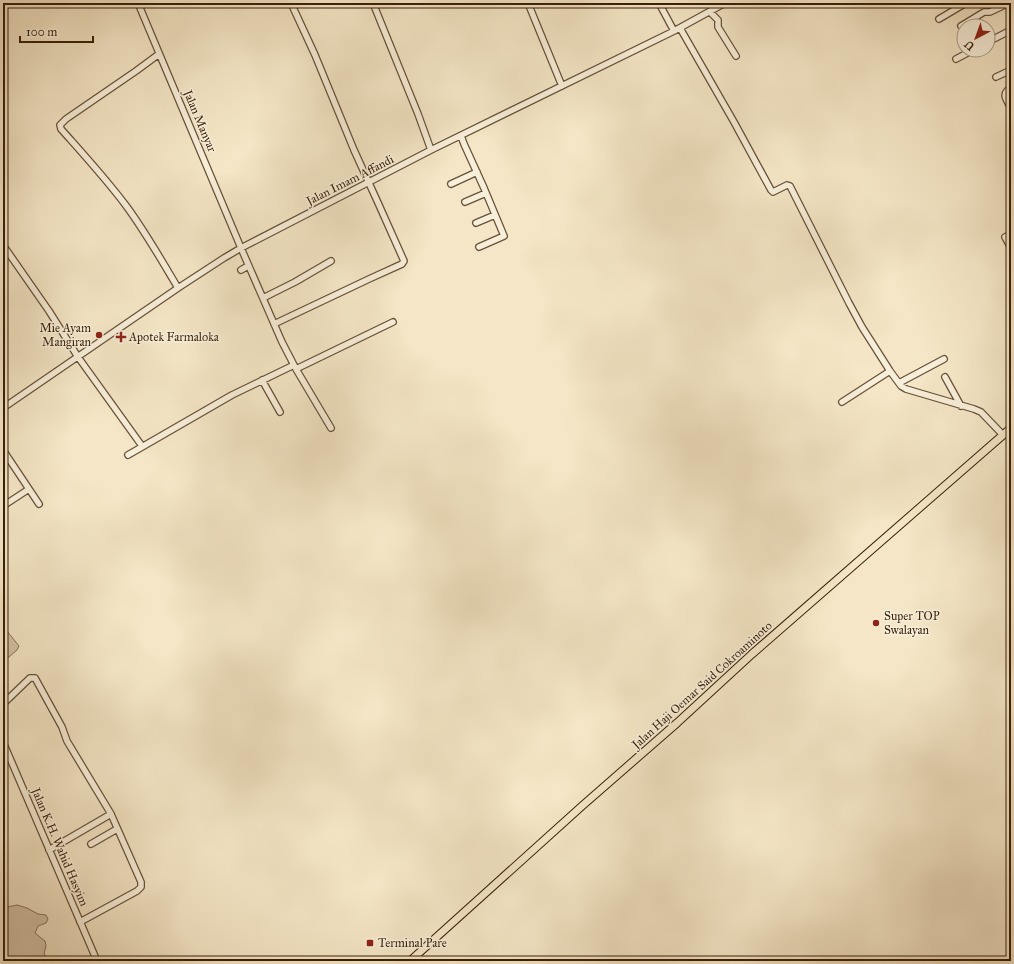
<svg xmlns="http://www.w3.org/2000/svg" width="1014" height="964" viewBox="0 0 1014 964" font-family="'IM FELL Great Primer',serif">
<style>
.green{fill:#d4c4a6;stroke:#867257}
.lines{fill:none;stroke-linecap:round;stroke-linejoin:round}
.minor-casing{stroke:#675138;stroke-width:8}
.major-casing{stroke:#381f08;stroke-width:9}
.minor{stroke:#f8efda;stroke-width:5.5}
.major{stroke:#f4e6c6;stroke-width:7}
.poi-dot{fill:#8f2418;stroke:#f8efda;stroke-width:1.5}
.labels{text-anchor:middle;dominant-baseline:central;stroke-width:3;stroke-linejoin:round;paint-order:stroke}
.street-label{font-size:12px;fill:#381f08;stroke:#f8efda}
.poi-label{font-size:12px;fill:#381f08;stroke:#f8efda;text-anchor:start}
</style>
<rect width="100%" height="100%" fill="#f4e6c6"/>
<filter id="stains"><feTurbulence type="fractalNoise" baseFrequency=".005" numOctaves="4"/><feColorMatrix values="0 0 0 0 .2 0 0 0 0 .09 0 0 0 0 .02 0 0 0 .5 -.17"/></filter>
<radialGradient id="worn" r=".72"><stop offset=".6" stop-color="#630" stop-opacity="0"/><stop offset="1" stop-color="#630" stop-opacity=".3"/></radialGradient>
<!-- green -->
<path class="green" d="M 3,626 L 19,646 L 17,650 L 3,662 Z
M 17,905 L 27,908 L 38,914 L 46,915 L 48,919 L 46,923 L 38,926 L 35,933 L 45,941 L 46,946 L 44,954 L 51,961 L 3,961 L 3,908 Z"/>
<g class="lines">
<defs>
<path id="minor" d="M 138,3 L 241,248 L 282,342 L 296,369 L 331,428
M 373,3 L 418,114 L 431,150
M 528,3 L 562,86
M 659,3 L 674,31
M 710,12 L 718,20 L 718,27 L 736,56
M 939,19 L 966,3
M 961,26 L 984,12 L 990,12 L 1009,3
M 680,28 L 734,122 L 771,190 L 773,192 L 787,185 L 790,186 L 849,303 L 862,327 L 890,371 L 901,386 L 906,389 L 974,409 L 981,412 L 1003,435
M 988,42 L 1011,30
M 159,54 L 136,71 L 66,119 L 60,125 L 61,129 C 84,155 107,180 127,207 C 146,233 162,261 178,288
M 956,59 L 973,50
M 996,77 L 1011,70
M 1011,88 C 1000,94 1007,100 1011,108
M 461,136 L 464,144 L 484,188 L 504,236 L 479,247
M 451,184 L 477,172
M 465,202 L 486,193
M 476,223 L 495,215
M 1011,234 L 1005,237 L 1011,248
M 3,245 L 49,311 L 78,357 L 142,446
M 241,270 L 248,266
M 263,298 L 295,282 L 331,261
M 274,324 L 369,279 L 402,264 L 404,261 L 379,205 L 354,150 L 315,55 L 291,3
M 296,369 L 393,322
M 945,377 L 961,406
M 262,380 L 280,412
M 899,383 L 944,359
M 842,402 L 890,371
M 3,408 L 178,288 L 224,258 L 241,248 L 431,150 L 674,31 L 725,3
M 3,450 L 39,504
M 128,455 L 232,395 L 294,365
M 3,506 L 29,489
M 3,704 L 30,678 L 35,678 L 62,727 L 67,741 L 111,814 L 141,882 L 141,887 L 137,891 L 80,922
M 3,742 L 97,961
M 91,844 L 117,829
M 49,850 L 111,814"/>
<path id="major" d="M 410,961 L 582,806 L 677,723 L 752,654 L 1011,428"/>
</defs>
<!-- minor casing -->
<use href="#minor" class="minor-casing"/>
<!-- major casing -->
<use href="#major" class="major-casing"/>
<!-- minor -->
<use href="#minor" class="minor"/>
<!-- major -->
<use href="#major" class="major"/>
</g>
<!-- markers -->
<g class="poi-dot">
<circle cx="99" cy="335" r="4"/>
<path d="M119 331h4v4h4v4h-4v4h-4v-4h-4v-4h4z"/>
<circle cx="876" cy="623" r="4"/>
<rect x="366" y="939" width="8" height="8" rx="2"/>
</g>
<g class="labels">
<!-- street labels -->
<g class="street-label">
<text transform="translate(200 121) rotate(67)">Jalan Manyar</text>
<text transform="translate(350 180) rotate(-27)">Jalan Imam Affandi</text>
<text transform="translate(702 685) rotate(-42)">Jalan Haji Oemar Said Cokroaminoto</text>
<text transform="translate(60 847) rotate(67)">Jalan K.H. Wahid Hasyim</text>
</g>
<!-- poi labels -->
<g class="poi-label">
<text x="91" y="328" text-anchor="end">Mie Ayam<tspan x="91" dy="14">Mangiran</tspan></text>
<text x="129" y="337">Apotek Farmaloka</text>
<text x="884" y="616">Super TOP<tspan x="884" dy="14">Swalayan</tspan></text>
<text x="378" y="943">Terminal Pare</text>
</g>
</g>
<!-- margin -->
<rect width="1014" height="964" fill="none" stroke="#f4e6c6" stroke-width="16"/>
<rect x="4" y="4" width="1006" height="956" fill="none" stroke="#381f08" stroke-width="2"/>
<rect x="8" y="8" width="998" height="948" fill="none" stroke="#381f08"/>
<!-- north arrow -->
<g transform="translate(976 38) rotate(221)"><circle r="19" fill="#f8efda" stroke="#ab9c86"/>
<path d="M0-3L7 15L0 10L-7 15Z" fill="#8f2418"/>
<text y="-6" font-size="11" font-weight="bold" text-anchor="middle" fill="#381f08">U</text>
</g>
<!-- scale -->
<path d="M20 36v6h73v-6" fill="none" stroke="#381f08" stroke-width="2"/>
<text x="26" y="36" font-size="12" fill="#381f08" stroke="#f8efda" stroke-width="3" paint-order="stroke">100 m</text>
<rect width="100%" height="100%" filter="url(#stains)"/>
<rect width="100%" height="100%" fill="url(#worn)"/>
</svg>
